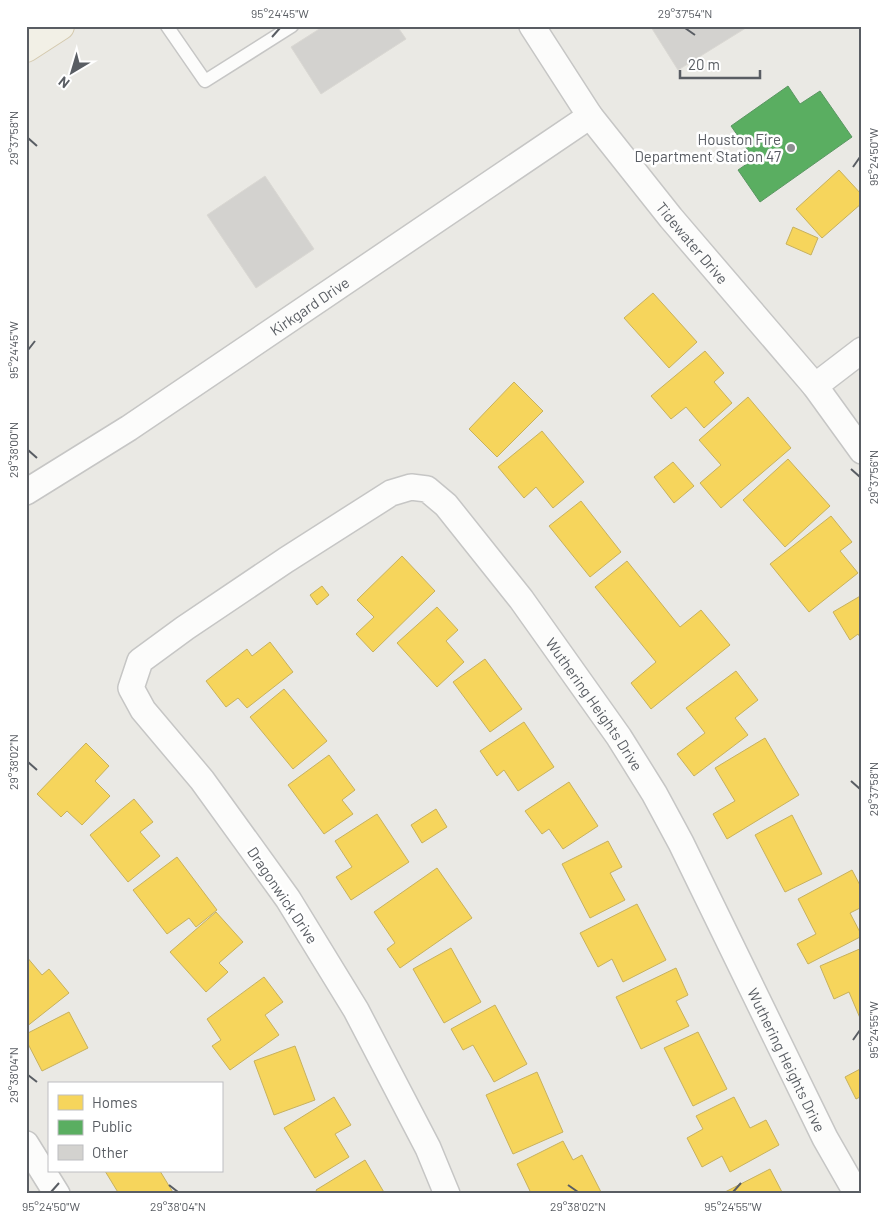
<svg xmlns="http://www.w3.org/2000/svg" width="888" height="1220" viewBox="0 0 888 1220" font-family="Barlow,sans-serif">
<style>
.homes{fill:#f6d55c;stroke:#c7b15e}
.public{fill:#5aae61;stroke:#5a9662}
.building{fill:#d3d2cf;stroke:#dad8d3}
.lines{fill:none;stroke-linecap:round;stroke-linejoin:round}
.service-casing{stroke:#c6c6c5;stroke-width:15}
.minor-casing{stroke:#c6c6c5;stroke-width:28}
.primary-casing{stroke:#d5caaf;stroke-width:30}
.service{stroke:#fcfcfb;stroke-width:12}
.minor{stroke:#fcfcfb;stroke-width:25}
.primary{stroke:#f2f0e6;stroke-width:28}
.ticks{fill:none;stroke:#595d63;stroke-width:2}
.poi-dot{fill:#8c8e90;stroke:#fff;stroke-width:2}
.labels{text-anchor:middle;dominant-baseline:central;stroke-width:5;stroke-linejoin:round;paint-order:stroke}
.poi-label{font-size:15px;fill:#595d63;stroke:#fff;text-anchor:end}
.street-label{font-size:15px;fill:#595d63;stroke:#fff}
.neatline{fill:none;stroke:#595d63;stroke-width:2}
.ticks-label{font-size:12px;text-anchor:middle;fill:#595d63}
</style>
<rect width="100%" height="100%" fill="#eae9e4"/>
<!-- homes -->
<path class="homes" d="M 839,170 L 862,195 L 862,203 L 822,238 L 796,209 Z
M 793,227 L 818,238 L 811,255 L 786,244 Z
M 653,293 L 697,342 L 669,368 L 624,318 Z
M 705,351 L 724,373 L 714,382 L 732,403 L 704,428 L 686,407 L 671,419 L 651,396 Z
M 514,382 L 543,411 L 497,457 L 469,429 Z
M 748,397 L 791,448 L 721,508 L 700,483 L 721,465 L 699,440 Z
M 542,431 L 584,482 L 553,508 L 536,487 L 524,498 L 498,467 Z
M 788,459 L 830,506 L 785,547 L 743,500 Z
M 673,462 L 694,486 L 674,503 L 654,477 Z
M 581,501 L 621,552 L 590,577 L 549,526 Z
M 831,516 L 852,542 L 840,551 L 858,573 L 809,612 L 770,564 Z
M 402,556 L 435,591 L 373,652 L 356,634 L 374,617 L 357,600 Z
M 627,561 L 680,627 L 701,610 L 730,645 L 651,709 L 631,683 L 656,662 L 595,587 Z
M 322,586 L 329,595 L 317,605 L 310,595 Z
M 862,595 L 862,640 L 858,634 L 850,640 L 833,612 Z
M 437,607 L 458,630 L 446,641 L 464,662 L 437,687 L 397,643 Z
M 270,642 L 293,672 L 247,708 L 238,698 L 226,707 L 206,681 L 247,649 L 252,656 Z
M 485,659 L 522,709 L 490,732 L 453,682 Z
M 736,671 L 758,700 L 735,718 L 748,735 L 694,776 L 677,754 L 705,733 L 686,708 Z
M 284,689 L 327,741 L 293,769 L 250,717 Z
M 524,722 L 554,767 L 518,791 L 504,770 L 497,776 L 480,751 Z
M 765,738 L 799,795 L 727,839 L 713,814 L 735,801 L 715,768 Z
M 86,743 L 109,766 L 95,781 L 110,796 L 82,825 L 67,811 L 61,817 L 37,794 Z
M 329,755 L 355,790 L 342,800 L 353,814 L 324,834 L 288,785 Z
M 569,782 L 598,826 L 563,849 L 549,829 L 542,834 L 525,811 Z
M 134,799 L 153,822 L 140,832 L 160,856 L 128,882 L 90,835 Z
M 436,809 L 447,827 L 422,843 L 411,825 Z
M 377,814 L 409,862 L 351,900 L 336,877 L 352,867 L 335,841 Z
M 792,815 L 822,874 L 785,892 L 755,835 Z
M 608,841 L 622,867 L 610,873 L 625,900 L 590,918 L 562,864 Z
M 177,857 L 217,910 L 196,927 L 189,918 L 167,934 L 133,890 Z
M 437,868 L 472,918 L 400,968 L 387,949 L 395,943 L 374,912 Z
M 852,870 L 862,889 L 862,907 L 850,913 L 862,936 L 808,964 L 797,944 L 816,934 L 798,899 Z
M 637,904 L 666,960 L 623,982 L 612,959 L 598,967 L 580,933 Z
M 216,912 L 243,942 L 219,963 L 228,972 L 206,992 L 170,952 Z
M 451,948 L 481,1002 L 444,1023 L 413,969 Z
M 862,948 L 862,1017 L 860,1018 L 849,992 L 834,999 L 820,966 Z
M 26,956 L 42,975 L 49,969 L 69,993 L 26,1027 Z
M 676,968 L 688,995 L 676,1001 L 689,1026 L 641,1049 L 616,997 Z
M 264,977 L 283,1002 L 265,1015 L 279,1035 L 230,1070 L 212,1046 L 221,1040 L 207,1019 Z
M 495,1005 L 527,1064 L 494,1082 L 473,1045 L 463,1050 L 451,1029 Z
M 69,1012 L 88,1048 L 42,1071 L 26,1040 L 26,1034 Z
M 698,1032 L 727,1089 L 693,1106 L 664,1048 Z
M 295,1046 L 315,1100 L 274,1115 L 254,1061 Z
M 862,1068 L 862,1096 L 856,1099 L 845,1077 Z
M 537,1072 L 563,1132 L 513,1154 L 486,1095 Z
M 334,1097 L 351,1125 L 335,1134 L 349,1157 L 315,1178 L 284,1128 Z
M 734,1097 L 750,1128 L 766,1120 L 779,1145 L 730,1172 L 722,1156 L 702,1167 L 687,1138 L 703,1129 L 696,1116 Z
M 563,1141 L 573,1160 L 582,1155 L 601,1192 L 599,1194 L 525,1194 L 530,1191 L 517,1164 Z
M 365,1160 L 385,1194 L 318,1194 L 316,1190 Z
M 770,1169 L 782,1192 L 778,1194 L 725,1194 L 725,1192 Z
M 105,1171 L 160,1171 L 174,1194 L 119,1194 Z"/>
<!-- public -->
<path class="public" d="M 788,86 L 800,104 L 820,91 L 852,137 L 760,202 L 738,170 L 754,159 L 731,126 Z"/>
<!-- building -->
<path class="building" d="M 324,26 L 397,26 L 406,39 L 321,94 L 291,47 Z
M 653,26 L 749,26 L 678,70 L 651,27 Z
M 265,176 L 314,249 L 256,288 L 207,215 Z"/>
<g class="lines">
<defs>
<path id="service" d="M 167,26 L 205,81 L 292,26"/>
<g id="minor">
<path id="s1" d="M 532,26 L 590,116 L 671,218 L 815,386 L 862,451"/>
<path d="M 815,386 L 862,350"/>
<path id="s2" d="M 26,492 L 129,428 L 590,116"/>
<path d="M 26,1144 L 57,1194"/>
<path id="s3" d="M 447,1194 L 428,1148 L 356,1010 L 288,899 L 202,780 L 143,710 L 131,688 L 140,661 L 185,628 L 286,560 L 391,493 L 411,487 L 427,489 L 446,505 L 521,599 L 619,737 L 654,793 L 681,843 L 825,1138 L 857,1194"/>
</g>
<path id="primary" d="M 26,48 L 60,26"/>
</defs>
<!-- service casing -->
<use href="#service" class="service-casing"/>
<!-- minor casing -->
<use href="#minor" class="minor-casing"/>
<!-- primary casing -->
<use href="#primary" class="primary-casing"/>
<!-- service -->
<use href="#service" class="service"/>
<!-- minor -->
<use href="#minor" class="minor"/>
<!-- primary -->
<use href="#primary" class="primary"/>
</g>
<!-- ticks -->
<path class="ticks" d="M 685,28 L 695,35M 272,37 L 280,28M 28,138 L 37,146M 853,167 L 860,157M 28,350 L 35,341M 28,450 L 37,458M 851,469 L 860,477M 28,762 L 37,770M 851,781 L 860,789M 853,1040 L 860,1030M 28,1075 L 37,1082M 169,1185 L 178,1192M 568,1185 L 578,1192M 51,1192 L 59,1183M 733,1192 L 741,1183"/>
<!-- markers -->
<circle class="poi-dot" cx="791" cy="148" r="5"/>
<g class="labels">
<!-- poi labels -->
<g class="poi-label">
<text x="781" y="139">Houston Fire<tspan x="781" dy="17">Department Station 47</tspan></text>
</g>
<!-- street labels -->
<g class="street-label">
<text stroke="none"><textPath href="#s1" startOffset="270">Tidewater Drive</textPath></text>
<text stroke="none"><textPath href="#s2" startOffset="339">Kirkgard Drive</textPath></text>
<text stroke="none"><textPath href="#s3" startOffset="1240">Wuthering Heights Drive</textPath></text>
<text transform="translate(283 895) rotate(56)">Dragonwick Drive</text>
<text stroke="none"><textPath href="#s3" startOffset="1645">Wuthering Heights Drive</textPath></text>
</g>
</g>
<!-- border -->
<rect width="888" height="1220" fill="none" stroke="#ffffff" stroke-width="55"/>
<!-- legend -->
<rect x="48" y="1082" width="175" height="90" fill="#ffffff" stroke="#bdbec1"/>
<rect x="58" y="1095" width="25" height="15" fill="#f6d55c" stroke="#bdbec1"/>
<text x="92" y="1108" font-size="15" fill="#595d63">Homes</text>
<rect x="58" y="1120" width="25" height="15" fill="#5aae61" stroke="#bdbec1"/>
<text x="92" y="1132" font-size="15" fill="#595d63">Public</text>
<rect x="58" y="1145" width="25" height="15" fill="#d3d2cf" stroke="#bdbec1"/>
<text x="92" y="1158" font-size="15" fill="#595d63">Other</text>
<!-- north arrow -->
<g transform="translate(72 72) rotate(218)" stroke="#ffffff" stroke-width="4" paint-order="stroke">
<path d="M0-4L9 19L0 12L-9 19Z" fill="#595d63"/>
<text y="-8" font-size="14" font-weight="bold" text-anchor="middle" fill="#595d63">N</text>
</g>
<!-- scale -->
<path d="M680 70v8h80v-8" fill="none" stroke="#595d63" stroke-width="2.5"/>
<text x="688" y="70" font-size="15" fill="#595d63" stroke="#ffffff" stroke-width="4" paint-order="stroke">20 m</text>
<rect x="28" y="28" width="832" height="1164" class="neatline"/>
<g class="ticks-label">
<text x="280" y="18">95°24'45"W</text>
<text x="685" y="18">29°37'54"N</text>
<text transform="translate(14 138) rotate(-90)" y="4">29°37'58"N</text>
<text transform="translate(874 157) rotate(-90)" y="4">95°24'50"W</text>
<text transform="translate(14 350) rotate(-90)" y="4">95°24'45"W</text>
<text transform="translate(14 450) rotate(-90)" y="4">29°38'00"N</text>
<text transform="translate(874 477) rotate(-90)" y="4">29°37'56"N</text>
<text transform="translate(14 762) rotate(-90)" y="4">29°38'02"N</text>
<text transform="translate(874 789) rotate(-90)" y="4">29°37'58"N</text>
<text transform="translate(874 1030) rotate(-90)" y="4">95°24'55"W</text>
<text transform="translate(14 1075) rotate(-90)" y="4">29°38'04"N</text>
<text x="51" y="1211">95°24'50"W</text>
<text x="178" y="1211">29°38'04"N</text>
<text x="578" y="1211">29°38'02"N</text>
<text x="733" y="1211">95°24'55"W</text>
</g>
</svg>
